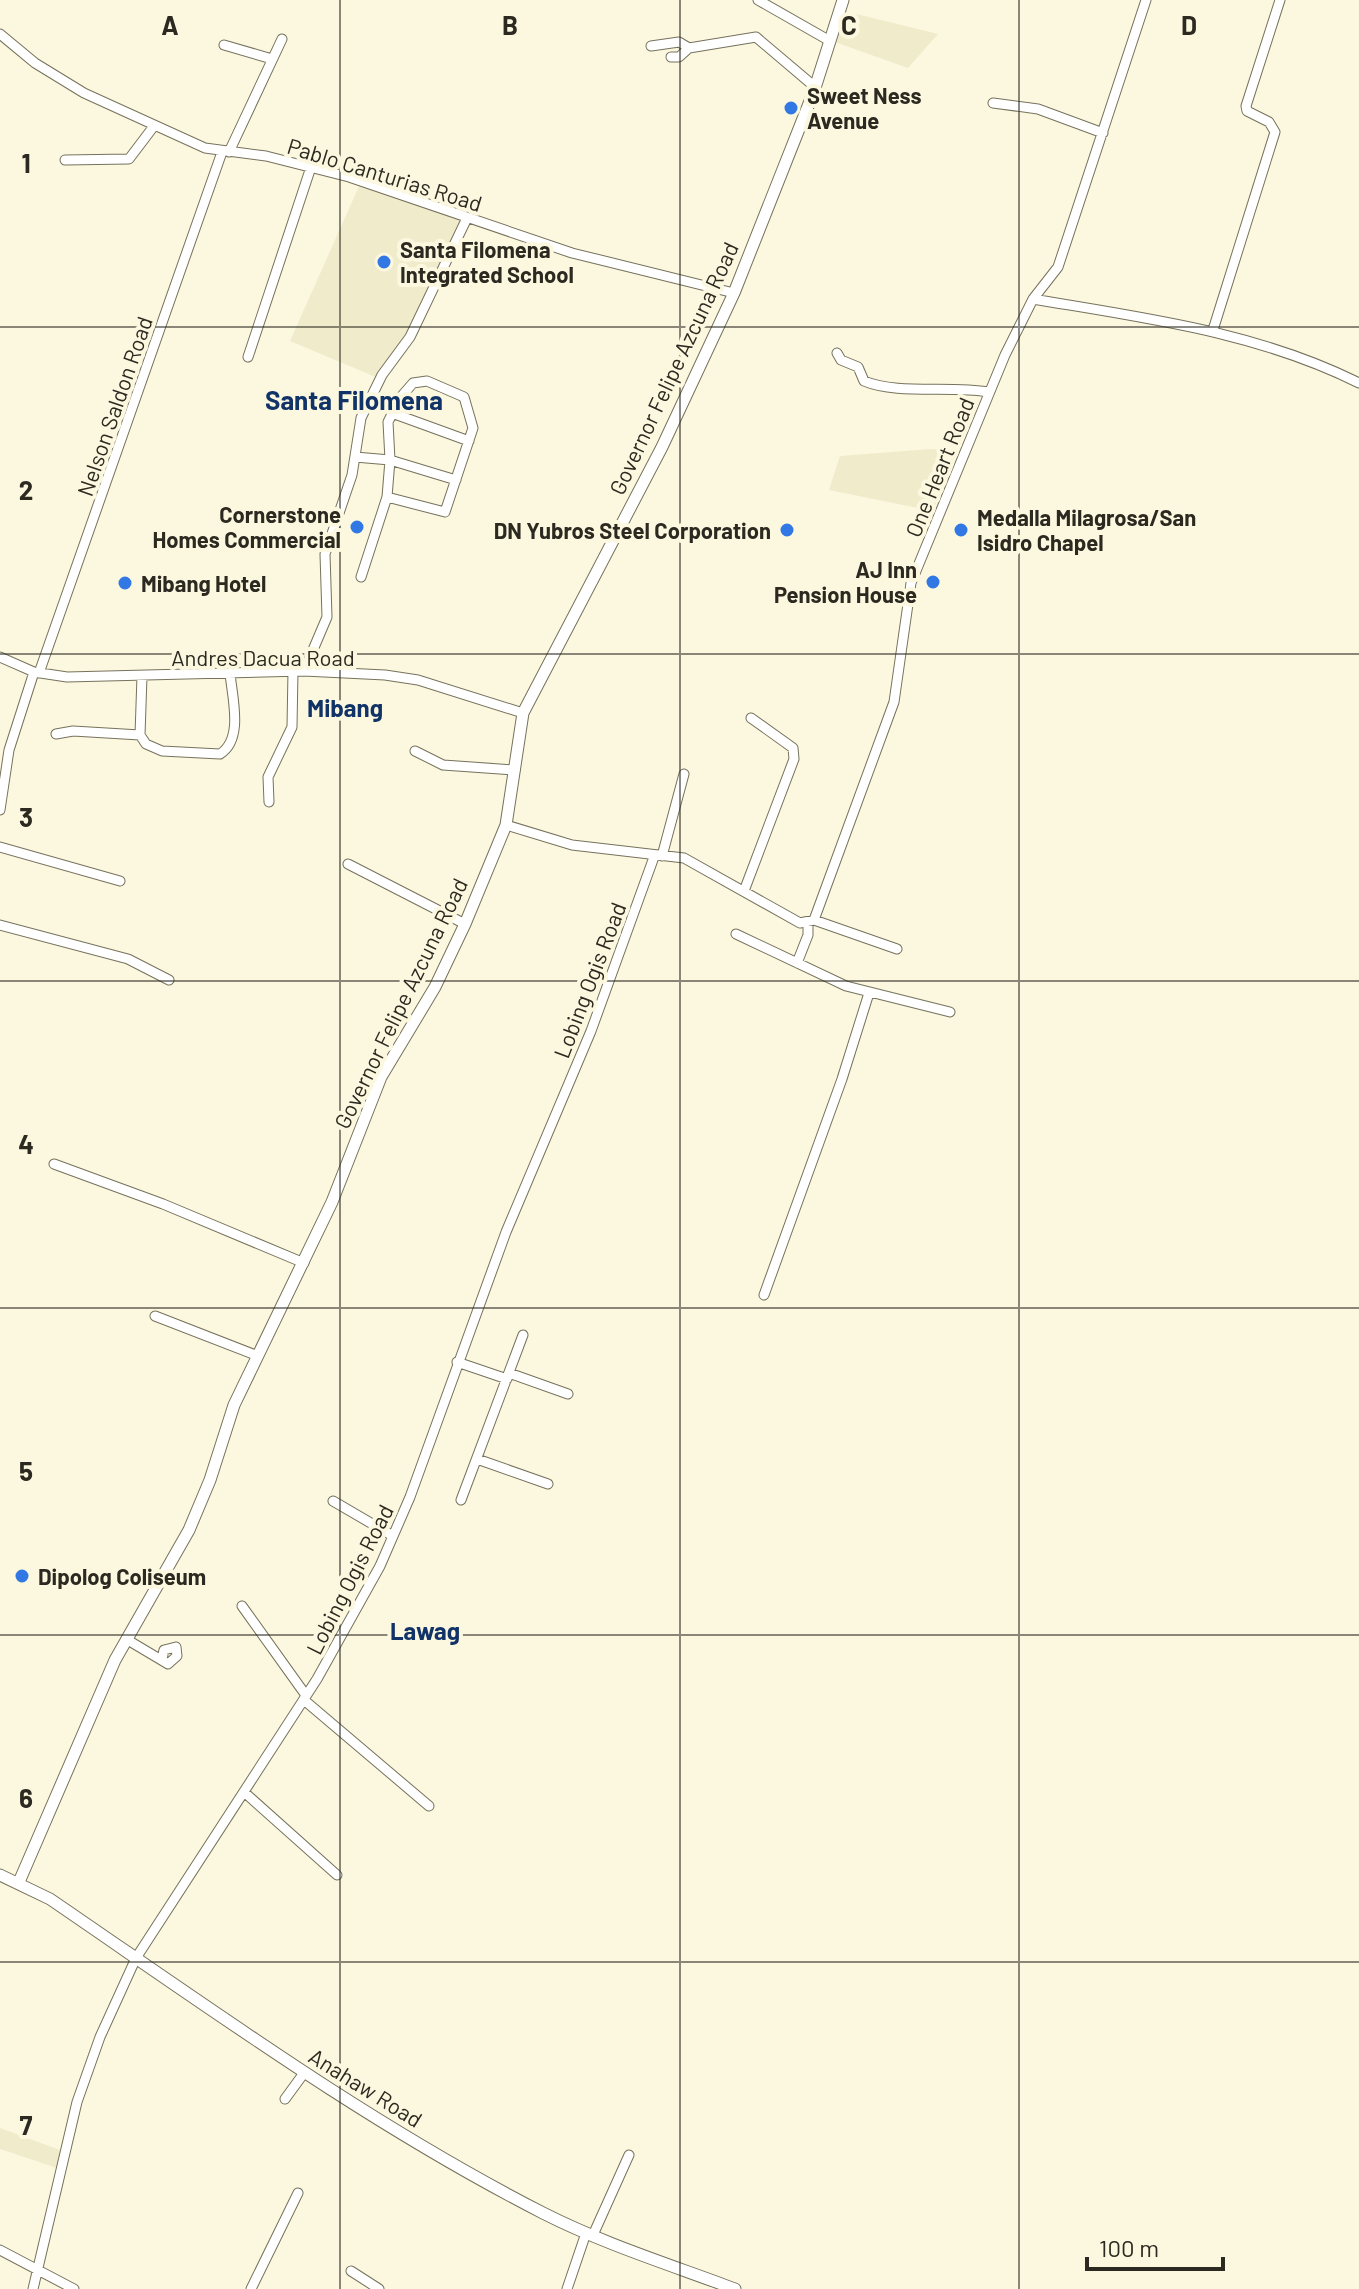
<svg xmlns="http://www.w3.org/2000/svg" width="1359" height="2289" viewBox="0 0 1359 2289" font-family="Barlow,sans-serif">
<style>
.built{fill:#f0ebcb}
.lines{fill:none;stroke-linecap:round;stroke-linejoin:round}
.minor-casing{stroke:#76725c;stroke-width:11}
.tertiary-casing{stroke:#76725c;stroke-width:13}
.minor{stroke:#fff;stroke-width:9}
.tertiary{stroke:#fff;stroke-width:11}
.grid{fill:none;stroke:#2b2920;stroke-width:2;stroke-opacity:0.55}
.poi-dot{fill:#3278e5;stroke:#fcf7df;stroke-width:3}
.labels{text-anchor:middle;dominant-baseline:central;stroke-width:8;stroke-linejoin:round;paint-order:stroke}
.poi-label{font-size:22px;font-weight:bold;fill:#2b2920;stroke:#fcf7df;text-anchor:start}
.street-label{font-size:22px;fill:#2b2920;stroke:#fcf7df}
.neighbourhood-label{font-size:24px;font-weight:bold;fill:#113367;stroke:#fcf7df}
.quarter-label{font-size:26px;font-weight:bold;fill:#113367;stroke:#fcf7df}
.grid-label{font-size:26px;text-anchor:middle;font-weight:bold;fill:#2b2920;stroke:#fcf7df;stroke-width:8;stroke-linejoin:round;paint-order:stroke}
</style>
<rect width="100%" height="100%" fill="#fcf7df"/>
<!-- built -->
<path class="built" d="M 844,11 L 938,34 L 908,68 L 835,42 Z
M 360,184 L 461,221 L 425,303 L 378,378 L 290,341 Z
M 931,449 L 956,451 L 933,511 L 829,490 L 840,456 Z
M 0,2128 L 60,2150 L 57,2168 L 0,2149 Z"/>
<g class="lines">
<defs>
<path id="minor" d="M 758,0 L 830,41
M 0,34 L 35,63 L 84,93 L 205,148 L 266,156 L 349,177 L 572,253 L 734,293
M 224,45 L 272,59
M 651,46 L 679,42 L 689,48 L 756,37 L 815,87
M 671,57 L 679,57 L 689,48
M 993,103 L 1038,109 L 1103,133
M 229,152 L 282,39
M 65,160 L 129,159 L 154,126
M 1033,299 C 1145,318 1257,332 1359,383
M 1213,330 L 1275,132 L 1269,122 L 1247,111 L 1246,106 L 1280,0
M 837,353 L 841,360 L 858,367 L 864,381 C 897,395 951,385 989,392
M 248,357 L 311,167
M 392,413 L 469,441
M 355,457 L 390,460 L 456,480
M 361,577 L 387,497 L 390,460 L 388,422 L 400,398 L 413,383 L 427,381 L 464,397 L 473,428 L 445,512 L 387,497
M 0,657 L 34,672 L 67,677 L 304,671 L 385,675 L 418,680 L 523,713
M 304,671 L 327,617 L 325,554 L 352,475 L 361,418 L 382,375 L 410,337 L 467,218
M 39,673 L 222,152
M 142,676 L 140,735 L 146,744 L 162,751 L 220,754 C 244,739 232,697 230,673
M 56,734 L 73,731 L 140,735
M 415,751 L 443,765 L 515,770
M 269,802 L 268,777 L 292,727 L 293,671
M 0,810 L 9,750 L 34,672
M 506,825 L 572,845 L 684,858 L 800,923 L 814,920 L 894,702 L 911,583 L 1005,355 L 1033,299 L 1058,267 L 1146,0
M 0,847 L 120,881
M 662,856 L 684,774
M 348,864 L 465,924
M 744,891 L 794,759 L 793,748 L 751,718
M 814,920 L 897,949
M 0,925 L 128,959 L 169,980
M 736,934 L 846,986 L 950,1012
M 797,963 L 808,935 L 808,924
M 54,1164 L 163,1204 L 304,1263
M 764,1295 L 842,1079 L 869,993
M 155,1316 L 258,1356
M 457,1362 L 507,1379
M 509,1373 L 568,1394
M 477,1459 L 548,1484
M 461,1500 L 523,1335
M 333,1501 L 393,1536
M 242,1606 L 305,1694
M 126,1639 L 168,1664 L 177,1656 L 176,1647 L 164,1650 L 162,1659
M 304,1700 L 429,1806
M 244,1792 L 337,1875
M 285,2099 L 304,2073
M 593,2235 L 629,2155
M 0,2250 L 74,2289
M 351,2271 L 379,2289
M 33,2289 L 77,2102 L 100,2037 L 136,1958 L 317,1679 L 380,1566 L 410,1497 L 506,1232 L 591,1031 L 654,857
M 251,2289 L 298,2193
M 567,2289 L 586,2233"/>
<path id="tertiary" d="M 0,1875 L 50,1899 C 211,2009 369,2124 543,2213 C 604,2244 671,2265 735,2289
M 19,1882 L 115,1660 L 189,1530 L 210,1480 L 234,1405 L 332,1202 L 381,1077 L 435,987 L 465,924 L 506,825 L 523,713 L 662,447 L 734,293 L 814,91 L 843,0"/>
</defs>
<!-- minor casing -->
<use href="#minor" class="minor-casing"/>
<!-- tertiary casing -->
<use href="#tertiary" class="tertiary-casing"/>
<!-- minor -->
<use href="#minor" class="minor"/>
<!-- tertiary -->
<use href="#tertiary" class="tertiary"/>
</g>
<!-- grid -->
<path class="grid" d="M 340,0 L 340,2289M 680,0 L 680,2289M 1019,0 L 1019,2289M 0,327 L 1359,327M 0,654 L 1359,654M 0,981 L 1359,981M 0,1308 L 1359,1308M 0,1635 L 1359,1635M 0,1962 L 1359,1962"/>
<!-- markers -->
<g class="poi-dot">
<circle cx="791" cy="108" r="8"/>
<circle cx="384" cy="262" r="8"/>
<circle cx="357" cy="527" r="8"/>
<circle cx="787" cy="530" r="8"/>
<circle cx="961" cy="530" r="8"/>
<circle cx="933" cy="582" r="8"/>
<circle cx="125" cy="583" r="8"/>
<circle cx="22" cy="1576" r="8"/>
</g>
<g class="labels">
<!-- poi labels -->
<g class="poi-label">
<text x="807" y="95">Sweet Ness<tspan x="807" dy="25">Avenue</tspan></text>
<text x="400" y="249">Santa Filomena<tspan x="400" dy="25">Integrated School</tspan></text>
<text x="341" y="514" text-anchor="end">Cornerstone<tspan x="341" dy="25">Homes Commercial</tspan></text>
<text x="977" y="517">Medalla Milagrosa/San<tspan x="977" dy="25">Isidro Chapel</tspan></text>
<text x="771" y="530" text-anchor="end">DN Yubros Steel Corporation</text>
<text x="917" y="569" text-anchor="end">AJ Inn<tspan x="917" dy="25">Pension House</tspan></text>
<text x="141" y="583">Mibang Hotel</text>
<text x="38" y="1576">Dipolog Coliseum</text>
</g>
<!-- street labels -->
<g class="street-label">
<text transform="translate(385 174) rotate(17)">Pablo Canturias Road</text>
<text transform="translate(673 368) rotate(-65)">Governor Felipe Azcuna Road</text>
<text transform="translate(114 406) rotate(-71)">Nelson Saldon Road</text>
<text transform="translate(939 467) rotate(-68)">One Heart Road</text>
<text x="263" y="657">Andres Dacua Road</text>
<text transform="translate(589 980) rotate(-69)">Lobing Ogis Road</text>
<text transform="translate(400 1003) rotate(-64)">Governor Felipe Azcuna Road</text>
<text transform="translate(349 1579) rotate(-63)">Lobing Ogis Road</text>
<text transform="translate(366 2087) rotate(32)">Anahaw Road</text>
</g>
<!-- neighbourhood labels -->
<g class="neighbourhood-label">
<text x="345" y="707">Mibang</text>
<text x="425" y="1630">Lawag</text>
</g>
<!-- quarter labels -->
<g class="quarter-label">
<text x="354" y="399">Santa Filomena</text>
</g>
</g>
<g class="grid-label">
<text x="170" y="35">A</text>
<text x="510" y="35">B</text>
<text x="849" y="35">C</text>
<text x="1189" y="35">D</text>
<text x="26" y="173">1</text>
<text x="26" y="500">2</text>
<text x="26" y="827">3</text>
<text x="26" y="1154">4</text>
<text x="26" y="1481">5</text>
<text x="26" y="1808">6</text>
<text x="26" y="2135">7</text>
</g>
<!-- scale -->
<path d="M1087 2257v12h136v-12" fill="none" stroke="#2b2920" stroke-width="4"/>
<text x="1099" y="2257" font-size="24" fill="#2b2920" stroke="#fcf7df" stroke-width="6" paint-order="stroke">100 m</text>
</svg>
